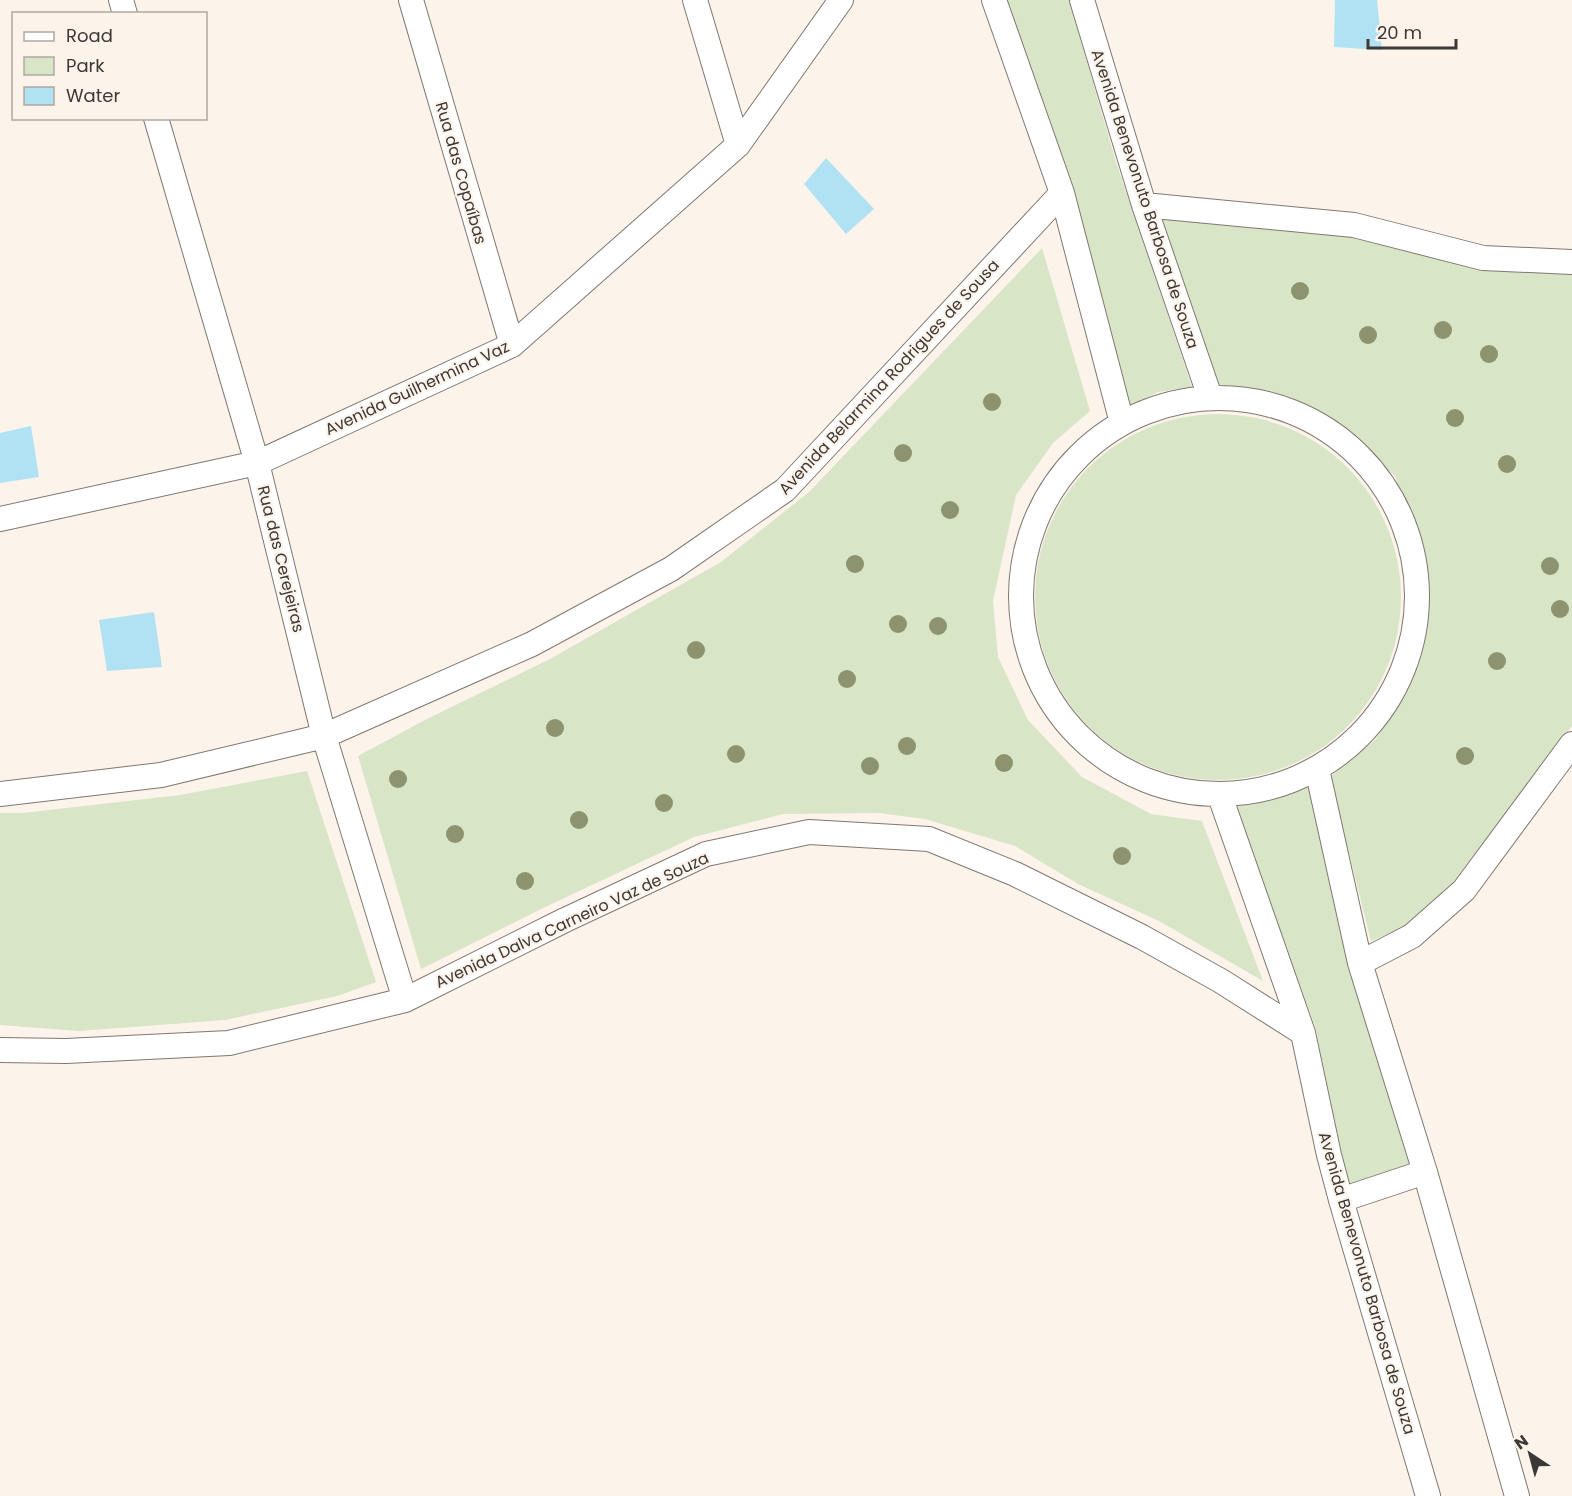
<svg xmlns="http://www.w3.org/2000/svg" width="1572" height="1496" viewBox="0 0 1572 1496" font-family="Poppins,sans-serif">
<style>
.green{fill:#d8e5c7}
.water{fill:#b0e2f4}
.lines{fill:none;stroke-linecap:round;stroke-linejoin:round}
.minor-casing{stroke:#807871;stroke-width:26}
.minor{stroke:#fff;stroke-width:24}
.tree{fill:#8c936e}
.labels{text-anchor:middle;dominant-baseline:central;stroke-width:4.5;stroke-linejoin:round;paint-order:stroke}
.street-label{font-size:16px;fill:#3c3835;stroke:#fcf3eb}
</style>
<rect width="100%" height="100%" fill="#fcf3eb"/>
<!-- green -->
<path class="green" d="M 1007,0 L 1069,0 L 1116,162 L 1192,387 L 1158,392 L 1130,407 Z
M 1159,216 L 1353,236 L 1572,266 L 1572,726 L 1453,884 L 1407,926 L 1371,941 L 1330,777 L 1376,739 L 1413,680 L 1430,589 L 1420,538 L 1395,476 L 1345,427 L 1285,396 L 1217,387 Z
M 1042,248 L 1090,411 L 1053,443 L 1016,495 L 993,601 L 998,657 L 1028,720 L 1082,777 L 1151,814 L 1202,821 L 1263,981 L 1159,921 L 1078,884 L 1015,846 L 925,819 L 879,813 L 783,814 L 694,837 L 541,909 L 421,969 L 358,756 L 425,720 L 550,659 L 721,562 L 809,492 Z
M1035 597a183 183 0 1 1 366 0a183 183 0 1 1-366 0Z
M 307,771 L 376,982 L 337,996 L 225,1020 L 79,1031 L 0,1025 L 0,813 L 23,813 L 180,795 Z
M 1309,787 L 1411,1164 L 1348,1184 L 1315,1026 L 1234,806 Z"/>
<!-- water -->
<path class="water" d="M 1335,0 L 1377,0 L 1382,50 L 1334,47 Z
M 826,158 L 874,209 L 846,234 L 804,184 Z
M 31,426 L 39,477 L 0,483 L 0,433 Z
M 154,612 L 162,667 L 107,671 L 99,620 Z"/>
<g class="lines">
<defs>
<path id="minor" d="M 121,0 L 125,14
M 411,0 L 512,345
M 695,0 L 738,145
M 994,0 L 1062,193 L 1122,423
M 1082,0 L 1144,205 L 1210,397
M 156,118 L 257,463 L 324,736 L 405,1000
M 1144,205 L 1354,225 L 1483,258 L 1572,262
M1021 596a198 198 0 1 1 396 0a198 198 0 1 1-396 0Z
M 0,519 L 257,463 L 512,345 L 738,145 L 841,0
M 1317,769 L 1360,963 L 1425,1172 L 1517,1496
M 0,794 L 161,775 L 324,736 L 532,644 L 671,569 L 785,490 L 1062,193
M 1220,796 L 1303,1033 L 1329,1155 L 1341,1200 L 1428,1496
M 1360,963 L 1412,936 L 1464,890 L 1572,744
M 0,1050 L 66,1051 L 229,1043 L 405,1000 L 565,920 L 706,854 L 809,832 L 929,839 L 1015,874 L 1142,937 L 1221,981 L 1303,1033
M 1341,1200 L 1425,1172"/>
</defs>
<!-- minor casing -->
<use href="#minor" class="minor-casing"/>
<!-- minor -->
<use href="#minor" class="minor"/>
</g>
<!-- trees -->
<g class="tree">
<circle cx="1300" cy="291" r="9"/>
<circle cx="1443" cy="330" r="9"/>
<circle cx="1368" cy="335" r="9"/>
<circle cx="1489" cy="354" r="9"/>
<circle cx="992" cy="402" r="9"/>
<circle cx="1455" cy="418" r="9"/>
<circle cx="903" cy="453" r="9"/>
<circle cx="1507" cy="464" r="9"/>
<circle cx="950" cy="510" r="9"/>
<circle cx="855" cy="564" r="9"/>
<circle cx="1550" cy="566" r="9"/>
<circle cx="1560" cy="609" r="9"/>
<circle cx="898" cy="624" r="9"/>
<circle cx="938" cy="626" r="9"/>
<circle cx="696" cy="650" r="9"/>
<circle cx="1497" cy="661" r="9"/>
<circle cx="847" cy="679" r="9"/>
<circle cx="555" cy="728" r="9"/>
<circle cx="907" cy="746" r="9"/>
<circle cx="736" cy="754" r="9"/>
<circle cx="1465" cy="756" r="9"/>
<circle cx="1004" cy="763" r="9"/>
<circle cx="870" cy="766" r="9"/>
<circle cx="398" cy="779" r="9"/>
<circle cx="664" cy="803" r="9"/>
<circle cx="579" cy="820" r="9"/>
<circle cx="455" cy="834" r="9"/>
<circle cx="1122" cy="856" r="9"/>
<circle cx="525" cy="881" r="9"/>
</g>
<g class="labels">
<!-- street labels -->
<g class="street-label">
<text transform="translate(461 173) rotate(74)">Rua das Copaíbas</text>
<text transform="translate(1145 199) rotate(72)">Avenida Benevonuto Barbosa de Souza</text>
<text transform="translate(889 377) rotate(-47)">Avenida Belarmina Rodrigues de Sousa</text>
<text transform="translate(417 388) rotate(-25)">Avenida Guilhermina Vaz</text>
<text transform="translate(281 559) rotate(76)">Rua das Cerejeiras</text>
<text transform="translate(572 920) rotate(-25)">Avenida Dalva Carneiro Vaz de Souza</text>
<text transform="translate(1367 1283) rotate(74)">Avenida Benevonuto Barbosa de Souza</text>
</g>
</g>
<!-- legend -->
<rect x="12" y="12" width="195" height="108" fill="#fcf3eb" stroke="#afa8a2" stroke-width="1.5"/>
<rect x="24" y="32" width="30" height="9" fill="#ffffff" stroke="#afa8a2" stroke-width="1.5"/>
<text x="66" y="42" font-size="18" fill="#3c3835">Road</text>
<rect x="24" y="57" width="30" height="18" fill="#d8e5c7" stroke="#afa8a2" stroke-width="1.5"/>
<text x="66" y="72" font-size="18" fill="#3c3835">Park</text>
<rect x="24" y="87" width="30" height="18" fill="#b0e2f4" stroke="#afa8a2" stroke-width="1.5"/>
<text x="66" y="102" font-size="18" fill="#3c3835">Water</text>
<!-- north arrow -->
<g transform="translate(1530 1454) rotate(324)" stroke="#fcf3eb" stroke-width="4.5" paint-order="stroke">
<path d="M0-4.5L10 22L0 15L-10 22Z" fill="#3c3835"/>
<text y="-9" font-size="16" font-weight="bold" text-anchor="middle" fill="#3c3835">N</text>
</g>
<!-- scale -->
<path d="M1368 39v9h88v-9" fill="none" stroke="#3c3835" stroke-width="3"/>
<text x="1377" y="39" font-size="18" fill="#3c3835" stroke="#fcf3eb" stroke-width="4.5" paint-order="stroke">20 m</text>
</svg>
